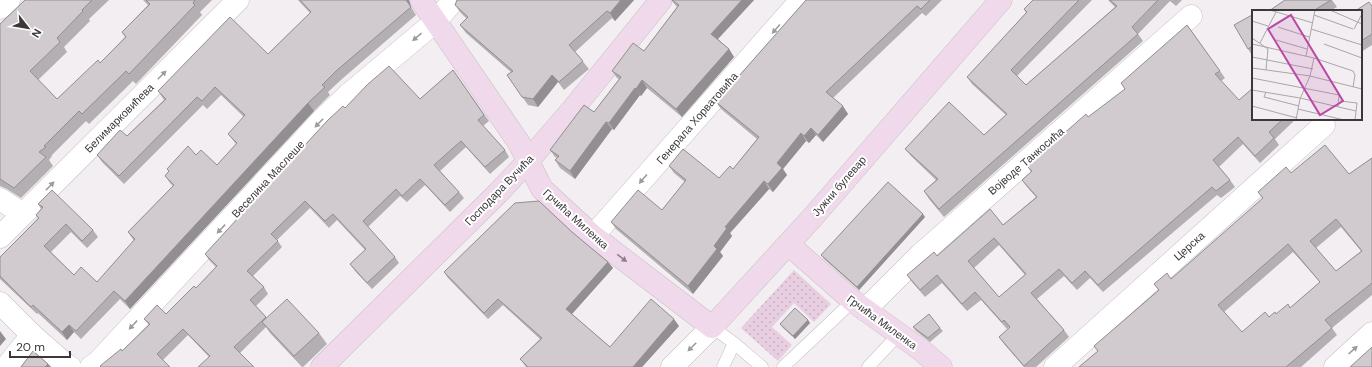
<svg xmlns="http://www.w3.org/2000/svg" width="1372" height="367" viewBox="0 0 1372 367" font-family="'DM Sans',sans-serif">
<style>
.grass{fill:url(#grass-dots)}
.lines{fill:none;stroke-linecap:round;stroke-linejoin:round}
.lane-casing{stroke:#c5c0c4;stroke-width:13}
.street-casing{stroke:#c5c0c4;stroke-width:23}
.secondary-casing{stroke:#c5c0c4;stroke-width:23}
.lane{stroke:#fff;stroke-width:12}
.street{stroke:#fff;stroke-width:22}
.secondary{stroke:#f0d9eb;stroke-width:22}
.wall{fill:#b4afb2;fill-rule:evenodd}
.shaded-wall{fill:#928e91}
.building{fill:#d1cbcf;stroke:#928e91;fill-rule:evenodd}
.oneway{fill:#9d9c9c}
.oneway2{fill:#8c808a}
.labels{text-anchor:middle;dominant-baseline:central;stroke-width:4;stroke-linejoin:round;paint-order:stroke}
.street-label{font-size:11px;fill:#3b383a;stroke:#fff}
.inset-road{fill:none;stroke:#a9a5a8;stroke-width:1}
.view{fill:#ba49a5;fill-opacity:0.15;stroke:#ba49a5;stroke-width:2}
.inset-edge{fill:none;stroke:#3b383a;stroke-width:2}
</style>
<defs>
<pattern id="grass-dots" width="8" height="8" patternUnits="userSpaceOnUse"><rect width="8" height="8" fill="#e7cee0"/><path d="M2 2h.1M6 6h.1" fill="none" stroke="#c7b2c1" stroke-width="1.8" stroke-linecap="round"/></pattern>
</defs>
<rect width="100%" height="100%" fill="#f3eef2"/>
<!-- grass -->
<path class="grass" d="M 794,270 L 831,304 L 814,322 L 794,303 L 772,327 L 792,345 L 778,361 L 741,328 Z"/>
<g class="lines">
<defs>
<path id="lane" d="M 712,327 L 734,343 L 762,367
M 723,367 L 734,343
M 783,367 L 853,301
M 868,367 L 899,334"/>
<path id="street" d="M 0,8 L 9,0
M 0,199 L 23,214
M 593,236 L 801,0
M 0,237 L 238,0
M 0,303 L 32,335 L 65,364 L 70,367
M 865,310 L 920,255 L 1191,16
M 6,367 L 32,335
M 91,367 L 98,362 L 323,119 L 348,95 L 435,22 L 454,0
M 672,367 L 712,327
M 1055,367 L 1324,125
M 1335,367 L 1372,333"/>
<path id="secondary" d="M 421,0 L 519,143 L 542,189 L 593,236 L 712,327 L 812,218 L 1001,0
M 788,244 L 853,301 L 921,350 L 941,367
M 322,367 L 498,193 L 528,161 L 572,110 L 661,0"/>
</defs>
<!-- lane casing -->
<use href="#lane" class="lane-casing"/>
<!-- street casing -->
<use href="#street" class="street-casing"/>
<!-- secondary casing -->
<use href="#secondary" class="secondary-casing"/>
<!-- lane -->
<use href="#lane" class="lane"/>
<!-- street -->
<use href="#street" class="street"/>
<!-- secondary -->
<use href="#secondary" class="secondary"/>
</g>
<!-- wall -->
<path class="wall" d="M 25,0 L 109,0 L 89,19 L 90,21 L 64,47 L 67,52 L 38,80 L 57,99 L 100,63 L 125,37 L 122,32 L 148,5 L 143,0 L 212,0 L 200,12 L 202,15 L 136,84 L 133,81 L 89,124 L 86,121 L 52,155 L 52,156 L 49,160 L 53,166 L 21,198 L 7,189 L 0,186 L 0,24 Z
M 298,0 L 409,0 L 411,7 L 416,15 L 342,79 L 328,92 L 330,95 L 314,111 L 130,309 L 120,299 L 81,339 L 74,332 L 67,340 L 38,313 L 37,314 L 0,279 L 0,257 L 38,218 L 36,215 L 41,209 L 38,204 L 93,230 L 98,237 L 87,248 L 71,232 L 51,252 L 74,275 L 97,282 L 134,241 L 128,232 L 173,186 L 170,183 L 165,176 L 169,171 L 167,169 L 196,155 L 217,165 L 236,144 L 228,134 L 244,117 L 221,95 L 207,109 L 203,105 L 124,184 L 102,162 L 97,155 L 127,136 L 164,100 L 158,91 L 268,54 L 310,13 Z
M 457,0 L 634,0 L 615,21 L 612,18 L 575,52 L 589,69 L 564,90 L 558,82 L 538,107 L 528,105 L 507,75 L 511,72 L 466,33 L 460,25 L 467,19 L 460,12 L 455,5 Z
M 671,0 L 754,0 L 718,39 L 729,49 L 734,57 L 682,117 L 647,88 L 641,96 L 640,95 L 614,130 L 612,129 L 575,179 L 560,168 L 555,160 L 557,158 L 555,157 L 550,150 L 594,112 L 619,79 L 617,78 L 612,71 L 644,51 L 677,7 Z
M 806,0 L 942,0 L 926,16 L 922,13 L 833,98 L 848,114 L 823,142 L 816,135 L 809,143 L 806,141 L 783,169 L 787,175 L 773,192 L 769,189 L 730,233 L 732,236 L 720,252 L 723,256 L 693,294 L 616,229 L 611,222 L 662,210 L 685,182 L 674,173 L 669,166 L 719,178 L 733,169 L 757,139 L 721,109 L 716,102 Z
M 1033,0 L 1092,0 L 1017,76 L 1026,85 L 1115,7 L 1108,0 L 1182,0 L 1176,6 L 1170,1 L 1138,34 L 1143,41 L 944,217 L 929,199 L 924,191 L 936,180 L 911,156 L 905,149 L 984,135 L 1006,115 L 972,84 L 967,77 L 1026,13 L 1024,9 Z
M 1285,0 L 1332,0 L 1337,7 L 1330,11 L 1269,11 Z
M 1372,6 L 1372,45 L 1361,52 L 1361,11 Z
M 1253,16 L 1253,57 L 1248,49 Z
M 1187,25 L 1225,78 L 1221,81 L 1253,119 L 1296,119 L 1275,139 L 1279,145 L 1260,163 L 1243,144 L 1219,167 L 1230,180 L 1235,187 L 1221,198 L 1217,195 L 1103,292 L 1090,278 L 1077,290 L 1064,276 L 1037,299 L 1064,330 L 1069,337 L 1036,367 L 1024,367 L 1004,344 L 999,337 L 1009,328 L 1009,327 L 1007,329 L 981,300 L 967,311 L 942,283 L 925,297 L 912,282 L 907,275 L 937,256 L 1003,225 L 1036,197 L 1027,187 L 1022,180 L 1031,172 L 1027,166 L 1125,89 ZM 999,245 L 1025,275 L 999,297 L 974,268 Z
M 453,70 L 489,121 L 483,126 L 505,150 L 509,157 L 490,174 L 466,147 L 440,171 L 459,192 L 464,198 L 450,212 L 425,185 L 407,202 L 400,196 L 368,227 L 395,257 L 399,263 L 372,289 L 355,271 L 350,264 L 365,250 L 337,220 L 329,228 L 310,208 L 277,240 L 282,247 L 253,276 L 264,287 L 268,294 L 256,306 L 267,318 L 319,333 L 327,344 L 303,367 L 302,367 L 270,333 L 266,327 L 240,353 L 209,357 L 188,335 L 163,360 L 122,351 L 149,325 L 144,319 L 166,314 L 196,288 L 216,267 L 209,260 L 205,254 L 345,108 L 420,99 Z
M 1372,158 L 1372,295 L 1332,328 L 1337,335 L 1301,367 L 1079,367 L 1098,351 L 1094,346 L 1159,290 L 1154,284 L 1171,279 L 1263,199 L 1258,192 L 1291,173 L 1349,174 ZM 1341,227 L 1361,251 L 1336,271 L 1316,248 ZM 1293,252 L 1320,282 L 1290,308 L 1269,317 L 1242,332 L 1224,312 Z
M 925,217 L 859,290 L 824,259 L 821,255 Z
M 572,232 L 608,262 L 613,268 L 572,314 L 610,347 L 679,326 L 642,367 L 526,367 L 520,359 L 540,339 L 503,305 L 488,319 L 448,278 L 444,272 Z
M 808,320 L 810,323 L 795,339 L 783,328 L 780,324 Z
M 913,327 L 940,328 L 943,331 L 930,342 L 916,331 Z"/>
<!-- shaded-wall -->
<path class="shaded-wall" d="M 406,0 L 409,0 L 411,7 Z
M 621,0 L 634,0 L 615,21 L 610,13 Z
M 742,0 L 754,0 L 716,41 L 711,34 Z
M 729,49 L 734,57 L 682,117 L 676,109 Z
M 552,75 L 558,82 L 538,107 L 533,99 Z
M 642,80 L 647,88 L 641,96 L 636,89 Z
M 635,88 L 640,95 L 614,130 L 609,123 Z
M 308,103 L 314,111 L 130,309 L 125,301 Z
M 843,106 L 848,114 L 823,142 L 818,135 Z
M 606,122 L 612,129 L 575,179 L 570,171 Z
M 811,128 L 816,135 L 809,143 L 804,136 Z
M 801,133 L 806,141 L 783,169 L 787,175 L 773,192 L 768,184 L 777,163 Z
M 764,181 L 769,189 L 730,233 L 732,236 L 720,252 L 723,256 L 693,294 L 688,286 L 725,227 Z
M 923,214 L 925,217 L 859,290 L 857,287 Z
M 608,262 L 613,268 L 571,315 L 566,309 Z
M 674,319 L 679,326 L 642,367 L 633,367 Z
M 808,320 L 810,323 L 795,339 L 793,336 Z
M 69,325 L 74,332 L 67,340 L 62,332 Z
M 0,331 L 6,339 L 0,346 Z
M 48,364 L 51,367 L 45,367 Z"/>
<!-- building -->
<path class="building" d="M 25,0 L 92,0 L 82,10 L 83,11 L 57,38 L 60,42 L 30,71 L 57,99 L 98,60 L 100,63 L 126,37 L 122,32 L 150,4 L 146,0 L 195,0 L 193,3 L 195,5 L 129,74 L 126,71 L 82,114 L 79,111 L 44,146 L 46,147 L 39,152 L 46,157 L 14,188 L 0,179 L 0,24 Z
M 300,0 L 406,0 L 411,7 L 336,71 L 322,85 L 325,87 L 308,103 L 125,301 L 114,291 L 76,331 L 69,325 L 62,332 L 33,305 L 31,307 L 0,276 L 0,257 L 39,218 L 36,215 L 43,207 L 38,204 L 52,190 L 93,230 L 82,241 L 66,224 L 44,246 L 74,275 L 81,267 L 97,282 L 135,239 L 128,232 L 174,185 L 165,176 L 169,171 L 167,169 L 188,146 L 196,155 L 201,150 L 217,165 L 237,143 L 228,134 L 245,115 L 215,87 L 202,101 L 197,97 L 119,176 L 97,155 L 120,130 L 127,136 L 166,99 L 158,91 L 230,17 L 268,54 L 311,12 Z
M 457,0 L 621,0 L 610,13 L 607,11 L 569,45 L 583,61 L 559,82 L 552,75 L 533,99 L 522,97 L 507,75 L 513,71 L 460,25 L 468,17 L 455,5 Z
M 672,0 L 742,0 L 711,34 L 729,49 L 676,109 L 642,80 L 636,89 L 635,88 L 609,123 L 606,122 L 570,171 L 555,160 L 559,156 L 550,150 L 584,105 L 594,112 L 621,77 L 612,71 L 633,43 L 644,51 L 679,5 Z
M 806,0 L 930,0 L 921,9 L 917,6 L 826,92 L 843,106 L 818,135 L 811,128 L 804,136 L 801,133 L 777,163 L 782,168 L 768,184 L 764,181 L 725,227 L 727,228 L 714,246 L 717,249 L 688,286 L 611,222 L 638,190 L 662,210 L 686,180 L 669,166 L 683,149 L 719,178 L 730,166 L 733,169 L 759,137 L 716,102 Z
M 1033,0 L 1079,0 L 1011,70 L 1026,85 L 1117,6 L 1110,0 L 1158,0 L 1132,27 L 1138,34 L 939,209 L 924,191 L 938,179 L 905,149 L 949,102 L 984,135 L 1007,114 L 967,77 L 1027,12 L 1024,9 Z
M 1285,0 L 1331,0 L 1313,11 L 1269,11 Z
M 1369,2 L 1372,6 L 1372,34 L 1361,41 L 1361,11 L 1355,11 Z
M 1252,15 L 1253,16 L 1253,46 L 1248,49 L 1234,25 Z
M 1187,25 L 1220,71 L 1215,74 L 1239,100 L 1253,88 L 1253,119 L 1283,119 L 1269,132 L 1274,138 L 1255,156 L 1238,137 L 1213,160 L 1230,180 L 1216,191 L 1212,187 L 1098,285 L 1085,271 L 1072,283 L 1059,269 L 1031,293 L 1064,330 L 1024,366 L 999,337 L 1010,327 L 1004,320 L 1002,322 L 975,292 L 962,304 L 937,275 L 920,290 L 907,275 L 934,252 L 937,256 L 990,209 L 1003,225 L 1037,197 L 1022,180 L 1032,171 L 1027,166 L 1086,114 L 1088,117 L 1125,89 L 1121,83 ZM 994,238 L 1026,274 L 999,297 L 968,261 Z
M 389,66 L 420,99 L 453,70 L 484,115 L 478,120 L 505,150 L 485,167 L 461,141 L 434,165 L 459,192 L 445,205 L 420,179 L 402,196 L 396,189 L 363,221 L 395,257 L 367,283 L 350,264 L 366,249 L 333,214 L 325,221 L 305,201 L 271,234 L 278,241 L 247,271 L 264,287 L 250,300 L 266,317 L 234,347 L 254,367 L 198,367 L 210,356 L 183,329 L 157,354 L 170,367 L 101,367 L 100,366 L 121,349 L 122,351 L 150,324 L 144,319 L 157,305 L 166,314 L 194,286 L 196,288 L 217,266 L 205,254 L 327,121 L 343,106 L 345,108 L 368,84 Z
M 1325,145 L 1349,174 L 1372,158 L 1372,283 L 1325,320 L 1332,328 L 1286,367 L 1079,367 L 1098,351 L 1094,346 L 1159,290 L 1154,284 L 1167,273 L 1171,279 L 1263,198 L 1258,192 L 1286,167 L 1291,173 ZM 1336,219 L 1362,251 L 1336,271 L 1310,241 ZM 1288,244 L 1320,282 L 1290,308 L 1288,304 L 1276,314 L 1275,312 L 1269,317 L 1265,312 L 1242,332 L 1218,305 Z
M 888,182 L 923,214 L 857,287 L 821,255 Z
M 539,201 L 572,232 L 608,262 L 566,309 L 610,347 L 651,299 L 674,319 L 633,367 L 528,367 L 520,359 L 542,338 L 498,299 L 484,313 L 444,272 L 515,203 Z
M 287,299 L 319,333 L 294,356 L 262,322 Z
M 795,308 L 808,320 L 793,336 L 780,324 Z
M 929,314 L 940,328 L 928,338 L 913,327 Z
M 1372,347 L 1372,367 L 1350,367 Z
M 33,351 L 48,364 L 45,367 L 21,367 Z"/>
<!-- one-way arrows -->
<defs><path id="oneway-solid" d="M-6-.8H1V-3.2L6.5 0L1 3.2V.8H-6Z"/></defs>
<g class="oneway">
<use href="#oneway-solid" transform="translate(776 29) rotate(131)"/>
<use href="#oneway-solid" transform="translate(417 37) rotate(140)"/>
<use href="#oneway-solid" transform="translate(162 75) rotate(-45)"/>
<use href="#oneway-solid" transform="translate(319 123) rotate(134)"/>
<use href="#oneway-solid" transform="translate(643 179) rotate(131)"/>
<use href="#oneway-solid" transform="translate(50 186) rotate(-46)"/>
<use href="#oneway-solid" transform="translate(221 229) rotate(133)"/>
<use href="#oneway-solid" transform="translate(133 325) rotate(133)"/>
<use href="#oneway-solid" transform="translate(692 347) rotate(135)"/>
<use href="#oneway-solid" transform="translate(1353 350) rotate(-42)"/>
</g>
<use class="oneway2" href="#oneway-solid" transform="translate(622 258) rotate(37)"/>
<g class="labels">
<!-- street labels -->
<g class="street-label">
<text transform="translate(119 118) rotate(-45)">Белимарковићева</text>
<text transform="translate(697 118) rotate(-49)">Генерала Хорватовића</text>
<text transform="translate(1026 161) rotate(-41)">Војводе Танкосића</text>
<text transform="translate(268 179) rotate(-47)">Веселина Маслеше</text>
<text transform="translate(839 186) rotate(-49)">Јужни булевар</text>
<text transform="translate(499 190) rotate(-46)">Господара Вучића</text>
<text transform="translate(576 219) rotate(42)">Грчића Миленка</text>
<text transform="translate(1189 246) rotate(-42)">Церска</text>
<text transform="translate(882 322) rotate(36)">Грчића Миленка</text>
</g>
</g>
<!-- overview -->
<g transform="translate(1252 10)">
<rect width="110" height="110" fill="#f3eef2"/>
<path class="inset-road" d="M 18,0 L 61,13M 78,0 L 110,14M 62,5 L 101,19M 0,11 L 16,16M 26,17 L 57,27M 59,19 L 110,35M 102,19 L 110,4M 0,28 L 16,39 L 14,60M 24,30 L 55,39M 8,33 L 24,2M 0,34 L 62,48 L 58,66M 72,34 L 110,48M 54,46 L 63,0M 0,47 L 61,59M 62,48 L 101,61 L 103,65 L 101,77M 0,58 L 58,66 L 110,79M 0,68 L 87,85 L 86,97M 0,80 L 48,88 L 104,101M 14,82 L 12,87 L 47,96M 88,91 L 105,93 L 103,110M 0,96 L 45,108M 46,99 L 92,110M 44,110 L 48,89 L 58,66"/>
<path class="view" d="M 39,5 L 91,91 L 68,105 L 16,19 Z"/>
<rect width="110" height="110" class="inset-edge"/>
</g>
<!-- north arrow -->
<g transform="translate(28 28) rotate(121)" stroke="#ffffff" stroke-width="3" paint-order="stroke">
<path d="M0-3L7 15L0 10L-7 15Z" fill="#3b383a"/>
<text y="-6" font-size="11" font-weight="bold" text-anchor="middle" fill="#3b383a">N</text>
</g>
<!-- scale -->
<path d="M10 351v6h60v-6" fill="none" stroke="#3b383a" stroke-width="2"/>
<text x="16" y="351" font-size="12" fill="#3b383a" stroke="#ffffff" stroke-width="3" paint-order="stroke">20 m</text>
</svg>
